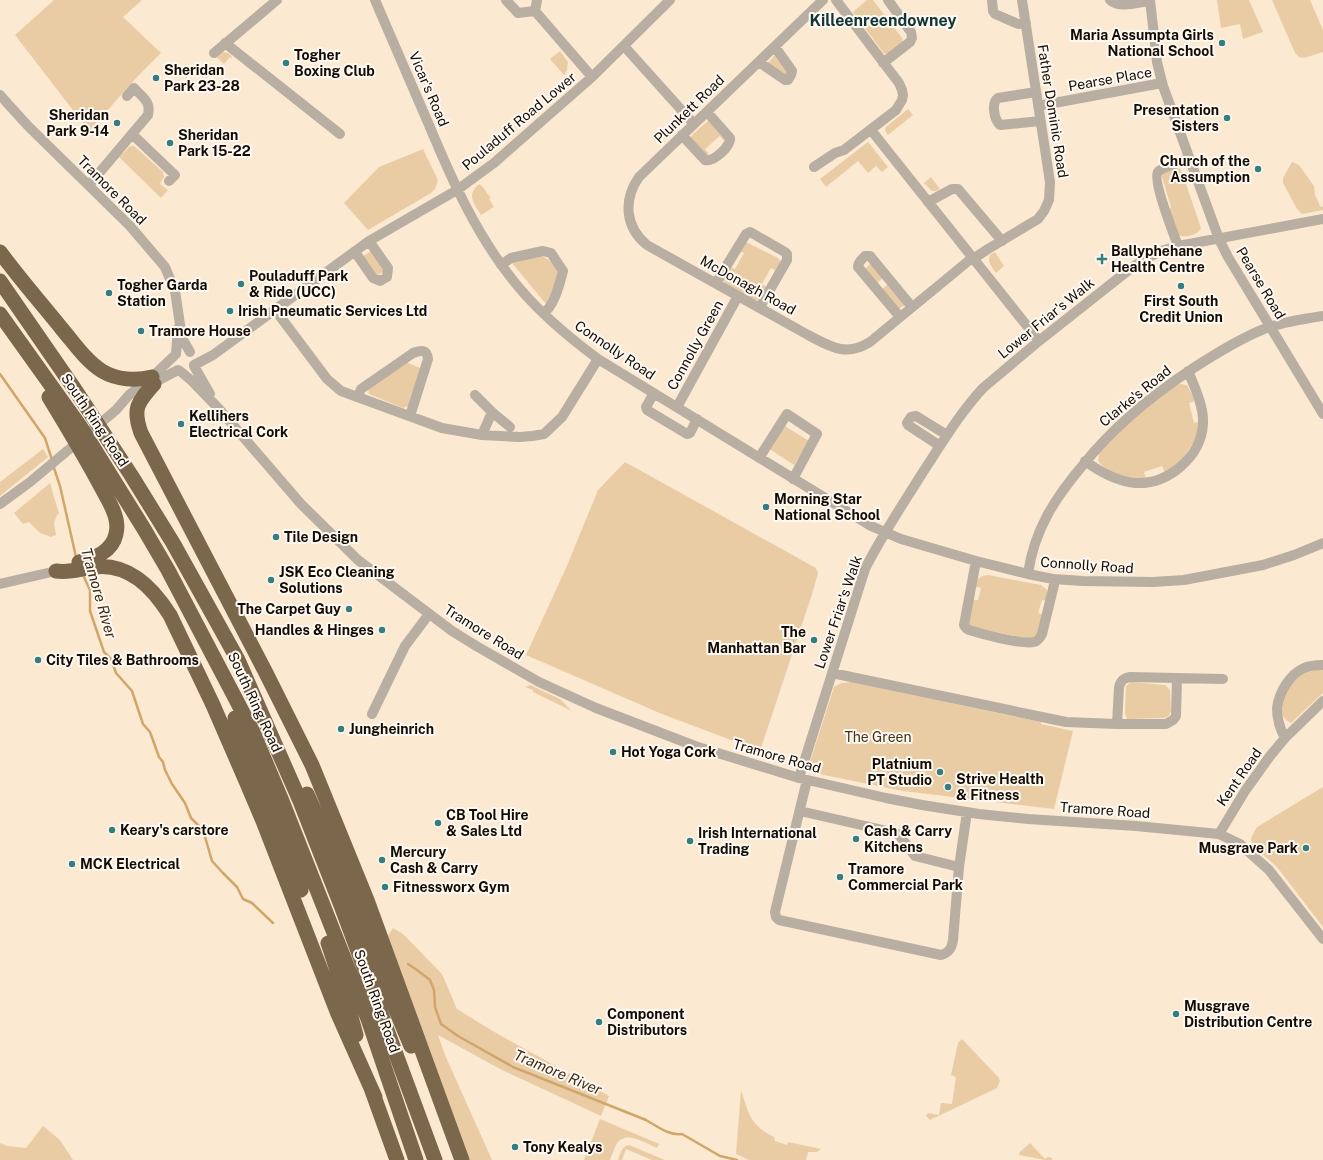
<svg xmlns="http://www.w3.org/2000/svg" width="1323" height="1160" viewBox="0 0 1323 1160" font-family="'Public Sans',sans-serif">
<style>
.green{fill:#eacca4}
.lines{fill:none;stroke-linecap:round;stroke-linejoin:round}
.stream{stroke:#d1a66a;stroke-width:2.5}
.minor{stroke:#b8aea1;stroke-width:10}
.highway{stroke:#7b674c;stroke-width:15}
.poi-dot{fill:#357e7f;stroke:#fef9f3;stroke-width:1.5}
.labels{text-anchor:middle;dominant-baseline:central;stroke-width:4;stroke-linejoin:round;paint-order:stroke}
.poi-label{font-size:14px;font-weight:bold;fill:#140c03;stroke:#fef9f3;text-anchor:start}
.street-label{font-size:14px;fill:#140c03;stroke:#fef9f3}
.park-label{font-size:14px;fill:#453217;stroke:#fef9f3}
.water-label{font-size:15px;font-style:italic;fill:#402e13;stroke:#fef9f3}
.quarter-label{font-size:16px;font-weight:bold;fill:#123535;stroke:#fef9f3}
</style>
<rect width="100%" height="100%" fill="#fce9d1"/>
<!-- green -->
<path class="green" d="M 54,0 L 142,0 L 123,17 L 161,53 L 138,76 L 89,131 L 15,35 Z
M 867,0 L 873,0 L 902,38 L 903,43 L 887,55 L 883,52 L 853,12 Z
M 1217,0 L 1249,0 L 1263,32 L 1243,39 L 1240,24 L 1221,28 Z
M 1272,0 L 1310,0 L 1323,30 L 1323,52 L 1304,58 L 1299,57 L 1295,53 Z
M 560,51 L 568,62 L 567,70 L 564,75 L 550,59 Z
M 223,52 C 228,53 232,54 232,59 L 230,57 L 224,64 L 215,56 L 218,54 Z
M 775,55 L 789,68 L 786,76 L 768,63 Z
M 908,109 L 913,115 L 888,135 L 885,131 L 886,127 Z
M 708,121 L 709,121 L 725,139 L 724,141 L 720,136 L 705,149 L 709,154 L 707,155 L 691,138 L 692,135 Z
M 868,142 L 888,167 L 882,172 L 876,166 L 868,173 L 858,161 L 826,187 L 820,179 Z
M 130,146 L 134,146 L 163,172 L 164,177 L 160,184 L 168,190 L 161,198 L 119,157 Z
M 423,149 L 438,180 L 435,189 L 431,193 L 368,230 L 344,203 L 379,167 Z
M 1292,162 L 1299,165 L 1314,186 L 1315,195 L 1320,206 L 1323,207 L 1323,210 L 1302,214 L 1297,209 L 1283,183 L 1283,178 Z
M 1178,168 L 1180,169 L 1182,172 L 1201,228 C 1198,236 1184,238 1177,235 L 1169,211 L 1171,207 L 1162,177 L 1163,173 Z
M 931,177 L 940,189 L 936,191 L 932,191 L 924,183 Z
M 479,184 C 485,187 486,194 491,197 L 489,199 L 494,207 L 481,215 C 474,203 466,195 479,184 Z
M 746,242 L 778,258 L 781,262 L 776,271 L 771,268 L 762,284 L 768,288 L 758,300 L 754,300 L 726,284 L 723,280 L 729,267 L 735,269 L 744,253 L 738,250 Z
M 371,251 L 383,266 L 383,272 L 377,276 L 363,256 Z
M 995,252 L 1004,266 L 996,273 C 992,267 987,262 990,255 Z
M 539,255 C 549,258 555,265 559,275 L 546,304 L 512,263 Z
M 870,264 L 874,264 L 885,276 L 876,284 L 865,270 L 866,268 Z
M 890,282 L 905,305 L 899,309 L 881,290 Z
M 406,362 L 420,368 L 422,370 L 409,406 L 403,408 L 369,394 L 368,389 Z
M 1180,384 L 1187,385 L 1195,401 L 1189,403 L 1194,423 L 1200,421 L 1197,437 L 1179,464 L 1165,473 L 1162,466 L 1144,472 L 1146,478 C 1129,479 1108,475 1098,461 L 1099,453 L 1131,420 L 1176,385 Z
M 783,425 L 809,441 L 794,465 L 768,448 Z
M 43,449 L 48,457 L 0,496 L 0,482 Z
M 625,462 L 816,568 L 818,573 L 813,591 L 760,751 L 662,714 L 526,655 L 566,568 L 598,490 Z
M 50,483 L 59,514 L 57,515 L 54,523 L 56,535 L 51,537 L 40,533 L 29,522 L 23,524 L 14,513 Z
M 988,575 L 1041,585 L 1047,590 L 1047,601 L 1042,600 L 1038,613 L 1043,615 C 1040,625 1040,635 1029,639 L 973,627 L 969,624 L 971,600 L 978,600 L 981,588 L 974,586 C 977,578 980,576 988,575 Z
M 1323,668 L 1323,693 L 1291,723 C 1267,711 1291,679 1307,671 C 1312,669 1318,669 1323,668 Z
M 852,682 L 1041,722 L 1041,724 L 1073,731 L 1054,809 L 903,791 L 819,774 L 813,772 L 809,765 L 834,687 L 841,683 Z
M 1131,682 L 1165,685 L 1170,690 L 1171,711 L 1169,716 L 1164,718 L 1127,719 L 1125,713 L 1126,686 Z
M 530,685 L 560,699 L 572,711 L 533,692 L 533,690 L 525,687 Z
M 1323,787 L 1323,927 L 1277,867 L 1252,845 L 1251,838 L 1257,827 Z
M 393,928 L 403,934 L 442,974 L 457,1009 L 491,1030 L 609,1096 L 601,1116 L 500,1069 L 438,1035 L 445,1055 L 492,1160 L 469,1160 L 387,937 Z
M 962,1039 L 999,1078 L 1000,1081 L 997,1088 L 930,1120 L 926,1116 L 928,1113 L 939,1115 L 941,1103 L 952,1104 L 956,1077 L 951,1075 L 958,1043 Z
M 741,1090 C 749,1114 750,1125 774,1137 L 775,1141 L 787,1145 L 788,1142 L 821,1149 L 817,1152 L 808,1152 L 806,1160 L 749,1160 L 736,1154 Z
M 600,1119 L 659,1144 L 657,1148 C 645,1143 625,1129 616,1145 C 614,1149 612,1155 610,1160 L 584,1160 Z
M 43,1126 L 60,1140 L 73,1160 L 0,1160 L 0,1143 L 7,1146 L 26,1148 Z
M 1030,1143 L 1045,1159 L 1048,1157 L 1052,1158 L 1052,1160 L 1045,1160 L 1019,1155 L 1020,1152 Z
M 629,1145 L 665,1160 L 652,1160 L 626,1149 L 622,1160 L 618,1160 C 620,1154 622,1146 629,1145 Z"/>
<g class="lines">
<!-- stream -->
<path class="stream" d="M 0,374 L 45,438 L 52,460
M 53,465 L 60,486 L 76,557
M 83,575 L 90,590 L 90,611 L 104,652 L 111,659 L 116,673 L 132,691 L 143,724 L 150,732 L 159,757 L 163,762 L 165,770 L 172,784 L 185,803 L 191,818 L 203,830 L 212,861 L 223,873 L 237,887 L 243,899 L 252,903 L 273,923
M 408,964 L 417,970 L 430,980 L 434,990 L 435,1007 L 441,1024 L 458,1036 L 513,1067 L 646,1120 C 657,1126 669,1136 682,1134 L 720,1156 L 737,1160"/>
<!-- minor -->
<path class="minor" d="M 375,0 C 393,42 411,83 429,125 C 452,180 475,232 512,279 C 536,310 567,336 598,359 L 871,526 L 901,539 L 976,561 L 1028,574 L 1053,579 L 1083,581 L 1153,582 L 1184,580 L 1263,565 L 1294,555 L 1323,543
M 506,0 L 518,13 L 535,11
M 537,0 L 535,11 L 592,77
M 823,0 L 639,177 C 623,200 625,227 647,245 L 808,335 C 831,347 846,357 870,342 L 972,258
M 992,0 L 993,11 L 995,14 L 1018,24 L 1026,23
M 1110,0 C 1119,9 1139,2 1150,1
M 1150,0 L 1157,62 L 1163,86 L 1219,239 L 1228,257 L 1323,414
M 225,43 L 340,134
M 624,46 L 694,124
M 214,53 L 277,0
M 759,62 L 785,80 L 788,80 L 791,75 L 792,71 L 775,47
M 883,63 L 910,42 L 912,38 L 911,32 L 888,0
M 1036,92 L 998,98 C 991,103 994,119 1000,125 L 1040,121
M 0,95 L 28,126 L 130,226 L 165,267 L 175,291 L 182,338 L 190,352
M 1038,106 L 1162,83
M 871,130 L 1039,341
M 132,134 L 175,175 L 169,181
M 682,135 L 705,160 C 714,162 731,146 730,138 L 707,112
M 814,167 L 835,153 L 844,150 L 896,110 L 902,100 L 903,95 L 902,90 L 899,83 L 836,0
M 89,185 L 148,115 C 151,101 143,98 134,88 L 127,96
M 928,202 L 952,189 L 958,189 L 1002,241
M 1178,246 C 1174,235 1152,179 1158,172 C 1162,167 1181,162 1189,159
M 355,252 L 373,278 L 380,281 L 387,277 L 388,268 L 369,241
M 973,259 L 988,249 L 1038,219 L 1044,211 L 1049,200 L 1050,182 L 1022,0
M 501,265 L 511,258 L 543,251 L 551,253 L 563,271 C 560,282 554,308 543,313
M 716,283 L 746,234 L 750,232 L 752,233 L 785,252 L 787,254 L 787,260 L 760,307
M 276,311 L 327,379 L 341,391 L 442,428 L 482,435 L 520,437 L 532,436 L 544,434 L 562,417 L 598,359
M 900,317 L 858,267 C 858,262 862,259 865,256 L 870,256 L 912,307
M 176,354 L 178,328
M 194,365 L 213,355 L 369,241 L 457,190 L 494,163 L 592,77 L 670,0
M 194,366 L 210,394
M 180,371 L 192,381 L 220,410 L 301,504 L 358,560 L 452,631 L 478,647 L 539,682 L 596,708 L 695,746 L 799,778 L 886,798 L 922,805 L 979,814 L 1028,819 L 1136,826 L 1219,834 L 1240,844 L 1269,870 L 1323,939
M 149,388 L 159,380 L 178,370
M 654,393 L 646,407 L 647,410 L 687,434 L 690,433 L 697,419
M 475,395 L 492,412 L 510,427
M 358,397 L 361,389 L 413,353 C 421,350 427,349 428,359 L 410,416
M 677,407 L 738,296
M 482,435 L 492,412
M 940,446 L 908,425 L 907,423 L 911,417 L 916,416 L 947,435
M 759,458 L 787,414 L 817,434 L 793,479
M 1085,461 C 1100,472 1116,481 1135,483 C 1168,485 1201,457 1203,424 C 1204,407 1195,388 1188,371
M 0,504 L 30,482 L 116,410 L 129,395 L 152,377 L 174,356
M 976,561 L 964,625 L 966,628 L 969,630 C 982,634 1022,645 1034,642 C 1038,641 1040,638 1042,634 L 1054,585 L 1053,579
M 1028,574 C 1034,530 1055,498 1083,465 C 1114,426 1151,396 1192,369 C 1215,354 1239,339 1264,329 C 1283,322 1303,319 1323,316
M 0,584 L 56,571
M 832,673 L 1066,722 L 1117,724 L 1166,724 L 1173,720 L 1176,716 L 1177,679
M 372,714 L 405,646 L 429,614
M 1117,724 L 1119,687 C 1121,680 1124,678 1130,677 L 1223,679
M 1285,738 C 1280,729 1277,718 1277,708 C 1279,692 1290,674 1304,668 C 1310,665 1317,665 1323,665
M 799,778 L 865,569 C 882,535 903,504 923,472 C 942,443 960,413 983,388 L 1039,341 L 1130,269 L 1143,260 L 1161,251 L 1178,246 L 1323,219
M 807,780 L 775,912 L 776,917 L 779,920 L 941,955 C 949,953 952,948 953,940 L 959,867
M 800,811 L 896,833 L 900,836 L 915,856 L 959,867 L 967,812
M 1219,834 L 1245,791 L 1270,756 L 1285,738 L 1323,701"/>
<!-- highway -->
<path class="highway" d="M 0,252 C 20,279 41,303 62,329 C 74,343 86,361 102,371 C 117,380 136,381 152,377
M 0,281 L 76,391 L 131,475 L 173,543 L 238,660 L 300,801 L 342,908 L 435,1160
M 0,314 L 80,426 L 144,529 L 168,570 L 252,730 L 282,801 L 368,1019 L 416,1160
M 154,384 C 138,402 132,408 141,433 L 266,673 L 312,765 L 367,900 L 462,1160
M 49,397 C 66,425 83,453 99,483 C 103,491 109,500 113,510 C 116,517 118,526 116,534 C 112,552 95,558 79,562
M 56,571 C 70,573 80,569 93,567 C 129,562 153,588 170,615 L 213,705 L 246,781 L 263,821 L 338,1014 L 375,1097
M 235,718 L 301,890
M 307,794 L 332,850 L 376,963 L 411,1046
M 328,943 L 343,988 L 356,1035
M 371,1088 L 397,1160"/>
</g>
<!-- markers -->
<g class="poi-dot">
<circle cx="1222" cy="43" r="4"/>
<circle cx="286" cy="63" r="4"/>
<circle cx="156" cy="78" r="4"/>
<circle cx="1227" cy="118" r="4"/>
<circle cx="117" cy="123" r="4"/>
<circle cx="170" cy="143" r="4"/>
<circle cx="1258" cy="169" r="4"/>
<path d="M1100 253h4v4h4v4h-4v4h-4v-4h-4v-4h4z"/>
<circle cx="241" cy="284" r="4"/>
<circle cx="1181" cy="286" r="4"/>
<circle cx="109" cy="293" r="4"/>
<circle cx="230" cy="311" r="4"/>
<circle cx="141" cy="331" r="4"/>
<circle cx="181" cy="424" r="4"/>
<circle cx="766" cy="507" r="4"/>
<circle cx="276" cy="537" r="4"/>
<circle cx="271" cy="580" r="4"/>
<circle cx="349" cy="609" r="4"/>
<circle cx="382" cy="630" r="4"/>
<circle cx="814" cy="640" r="4"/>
<circle cx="38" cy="660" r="4"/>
<circle cx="341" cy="729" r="4"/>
<circle cx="613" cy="752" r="4"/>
<circle cx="940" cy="772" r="4"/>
<circle cx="948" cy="787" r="4"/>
<circle cx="438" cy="823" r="4"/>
<circle cx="112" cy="830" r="4"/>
<circle cx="856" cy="839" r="4"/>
<circle cx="690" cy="841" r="4"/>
<circle cx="1306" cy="848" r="4"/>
<circle cx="382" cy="860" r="4"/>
<circle cx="72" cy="864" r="4"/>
<circle cx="840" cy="877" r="4"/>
<circle cx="385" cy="887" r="4"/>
<circle cx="1176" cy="1014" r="4"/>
<circle cx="599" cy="1022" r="4"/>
<circle cx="515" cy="1147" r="4"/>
</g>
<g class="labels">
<!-- poi labels -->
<g class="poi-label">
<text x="1214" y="35" text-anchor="end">Maria Assumpta Girls<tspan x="1214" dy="16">National School</tspan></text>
<text x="294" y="55">Togher<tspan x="294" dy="16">Boxing Club</tspan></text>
<text x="164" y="70">Sheridan<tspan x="164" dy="16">Park 23-28</tspan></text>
<text x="1219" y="110" text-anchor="end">Presentation<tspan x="1219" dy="16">Sisters</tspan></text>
<text x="109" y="115" text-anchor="end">Sheridan<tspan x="109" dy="16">Park 9-14</tspan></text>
<text x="178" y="135">Sheridan<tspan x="178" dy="16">Park 15-22</tspan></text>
<text x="1250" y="161" text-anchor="end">Church of the<tspan x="1250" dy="16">Assumption</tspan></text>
<text x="1111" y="251">Ballyphehane<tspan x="1111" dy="16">Health Centre</tspan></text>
<text x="249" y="276">Pouladuff Park<tspan x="249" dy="16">&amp; Ride (UCC)</tspan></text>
<text x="117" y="285">Togher Garda<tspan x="117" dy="16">Station</tspan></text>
<text x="1181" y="301" text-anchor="middle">First South<tspan x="1181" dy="16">Credit Union</tspan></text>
<text x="238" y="311">Irish Pneumatic Services Ltd</text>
<text x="149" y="331">Tramore House</text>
<text x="189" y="416">Kellihers<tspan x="189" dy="16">Electrical Cork</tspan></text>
<text x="774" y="499">Morning Star<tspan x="774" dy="16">National School</tspan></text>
<text x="284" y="537">Tile Design</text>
<text x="279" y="572">JSK Eco Cleaning<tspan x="279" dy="16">Solutions</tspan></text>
<text x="341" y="609" text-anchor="end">The Carpet Guy</text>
<text x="374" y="630" text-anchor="end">Handles &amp; Hinges</text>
<text x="806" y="632" text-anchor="end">The<tspan x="806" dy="16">Manhattan Bar</tspan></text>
<text x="46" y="660">City Tiles &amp; Bathrooms</text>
<text x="349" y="729">Jungheinrich</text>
<text x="621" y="752">Hot Yoga Cork</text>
<text x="932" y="764" text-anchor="end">Platnium<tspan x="932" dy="16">PT Studio</tspan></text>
<text x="956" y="779">Strive Health<tspan x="956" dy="16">&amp; Fitness</tspan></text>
<text x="446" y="815">CB Tool Hire<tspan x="446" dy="16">&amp; Sales Ltd</tspan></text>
<text x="120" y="830">Keary's carstore</text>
<text x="864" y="831">Cash &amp; Carry<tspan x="864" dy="16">Kitchens</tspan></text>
<text x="698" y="833">Irish International<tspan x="698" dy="16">Trading</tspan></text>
<text x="1298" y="848" text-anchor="end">Musgrave Park</text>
<text x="390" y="852">Mercury<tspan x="390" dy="16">Cash &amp; Carry</tspan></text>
<text x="80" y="864">MCK Electrical</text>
<text x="848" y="869">Tramore<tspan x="848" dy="16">Commercial Park</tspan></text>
<text x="393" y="887">Fitnessworx Gym</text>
<text x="1184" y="1006">Musgrave<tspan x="1184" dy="16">Distribution Centre</tspan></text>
<text x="607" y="1014">Component<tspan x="607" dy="16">Distributors</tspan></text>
<text x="523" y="1147">Tony Kealys</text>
</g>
<!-- street labels -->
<g class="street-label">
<text transform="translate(1110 79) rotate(-10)">Pearse Place</text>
<text transform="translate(429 89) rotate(67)">Vicar's Road</text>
<text transform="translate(689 109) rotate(-44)">Plunkett Road</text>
<text transform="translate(1053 111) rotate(81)">Father Dominic Road</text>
<text transform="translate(519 121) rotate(-40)">Pouladuff Road Lower</text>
<text transform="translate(112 190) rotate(45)">Tramore Road</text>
<text transform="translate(1261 283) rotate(59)">Pearse Road</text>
<text transform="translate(748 285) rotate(29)">McDonagh Road</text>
<text transform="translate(1046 318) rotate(-39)">Lower Friar's Walk</text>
<text transform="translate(695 345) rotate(-61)">Connolly Green</text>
<text transform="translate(615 350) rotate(34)">Connolly Road</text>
<text transform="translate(1135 396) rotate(-39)">Clarke's Road</text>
<text transform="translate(95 420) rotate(56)">South Ring Road</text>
<text transform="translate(1087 565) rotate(4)">Connolly Road</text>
<text transform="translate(838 612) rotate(-71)">Lower Friar's Walk</text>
<text transform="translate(484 632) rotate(32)">Tramore Road</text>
<text transform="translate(255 702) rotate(65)">South Ring Road</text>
<text transform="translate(777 756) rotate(16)">Tramore Road</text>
<text transform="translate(1239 777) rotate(-55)">Kent Road</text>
<text transform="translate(1105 810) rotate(4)">Tramore Road</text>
<text transform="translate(377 1001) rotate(70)">South Ring Road</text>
</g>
<!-- park labels -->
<g class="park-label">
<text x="878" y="737">The Green</text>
</g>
<!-- water labels -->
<g class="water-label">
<text transform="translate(99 593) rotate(74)">Tramore River</text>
<text transform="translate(558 1072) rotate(23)">Tramore River</text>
</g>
<!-- quarter labels -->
<g class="quarter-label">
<text x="883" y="20">Killeenreendowney</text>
</g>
</g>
</svg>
